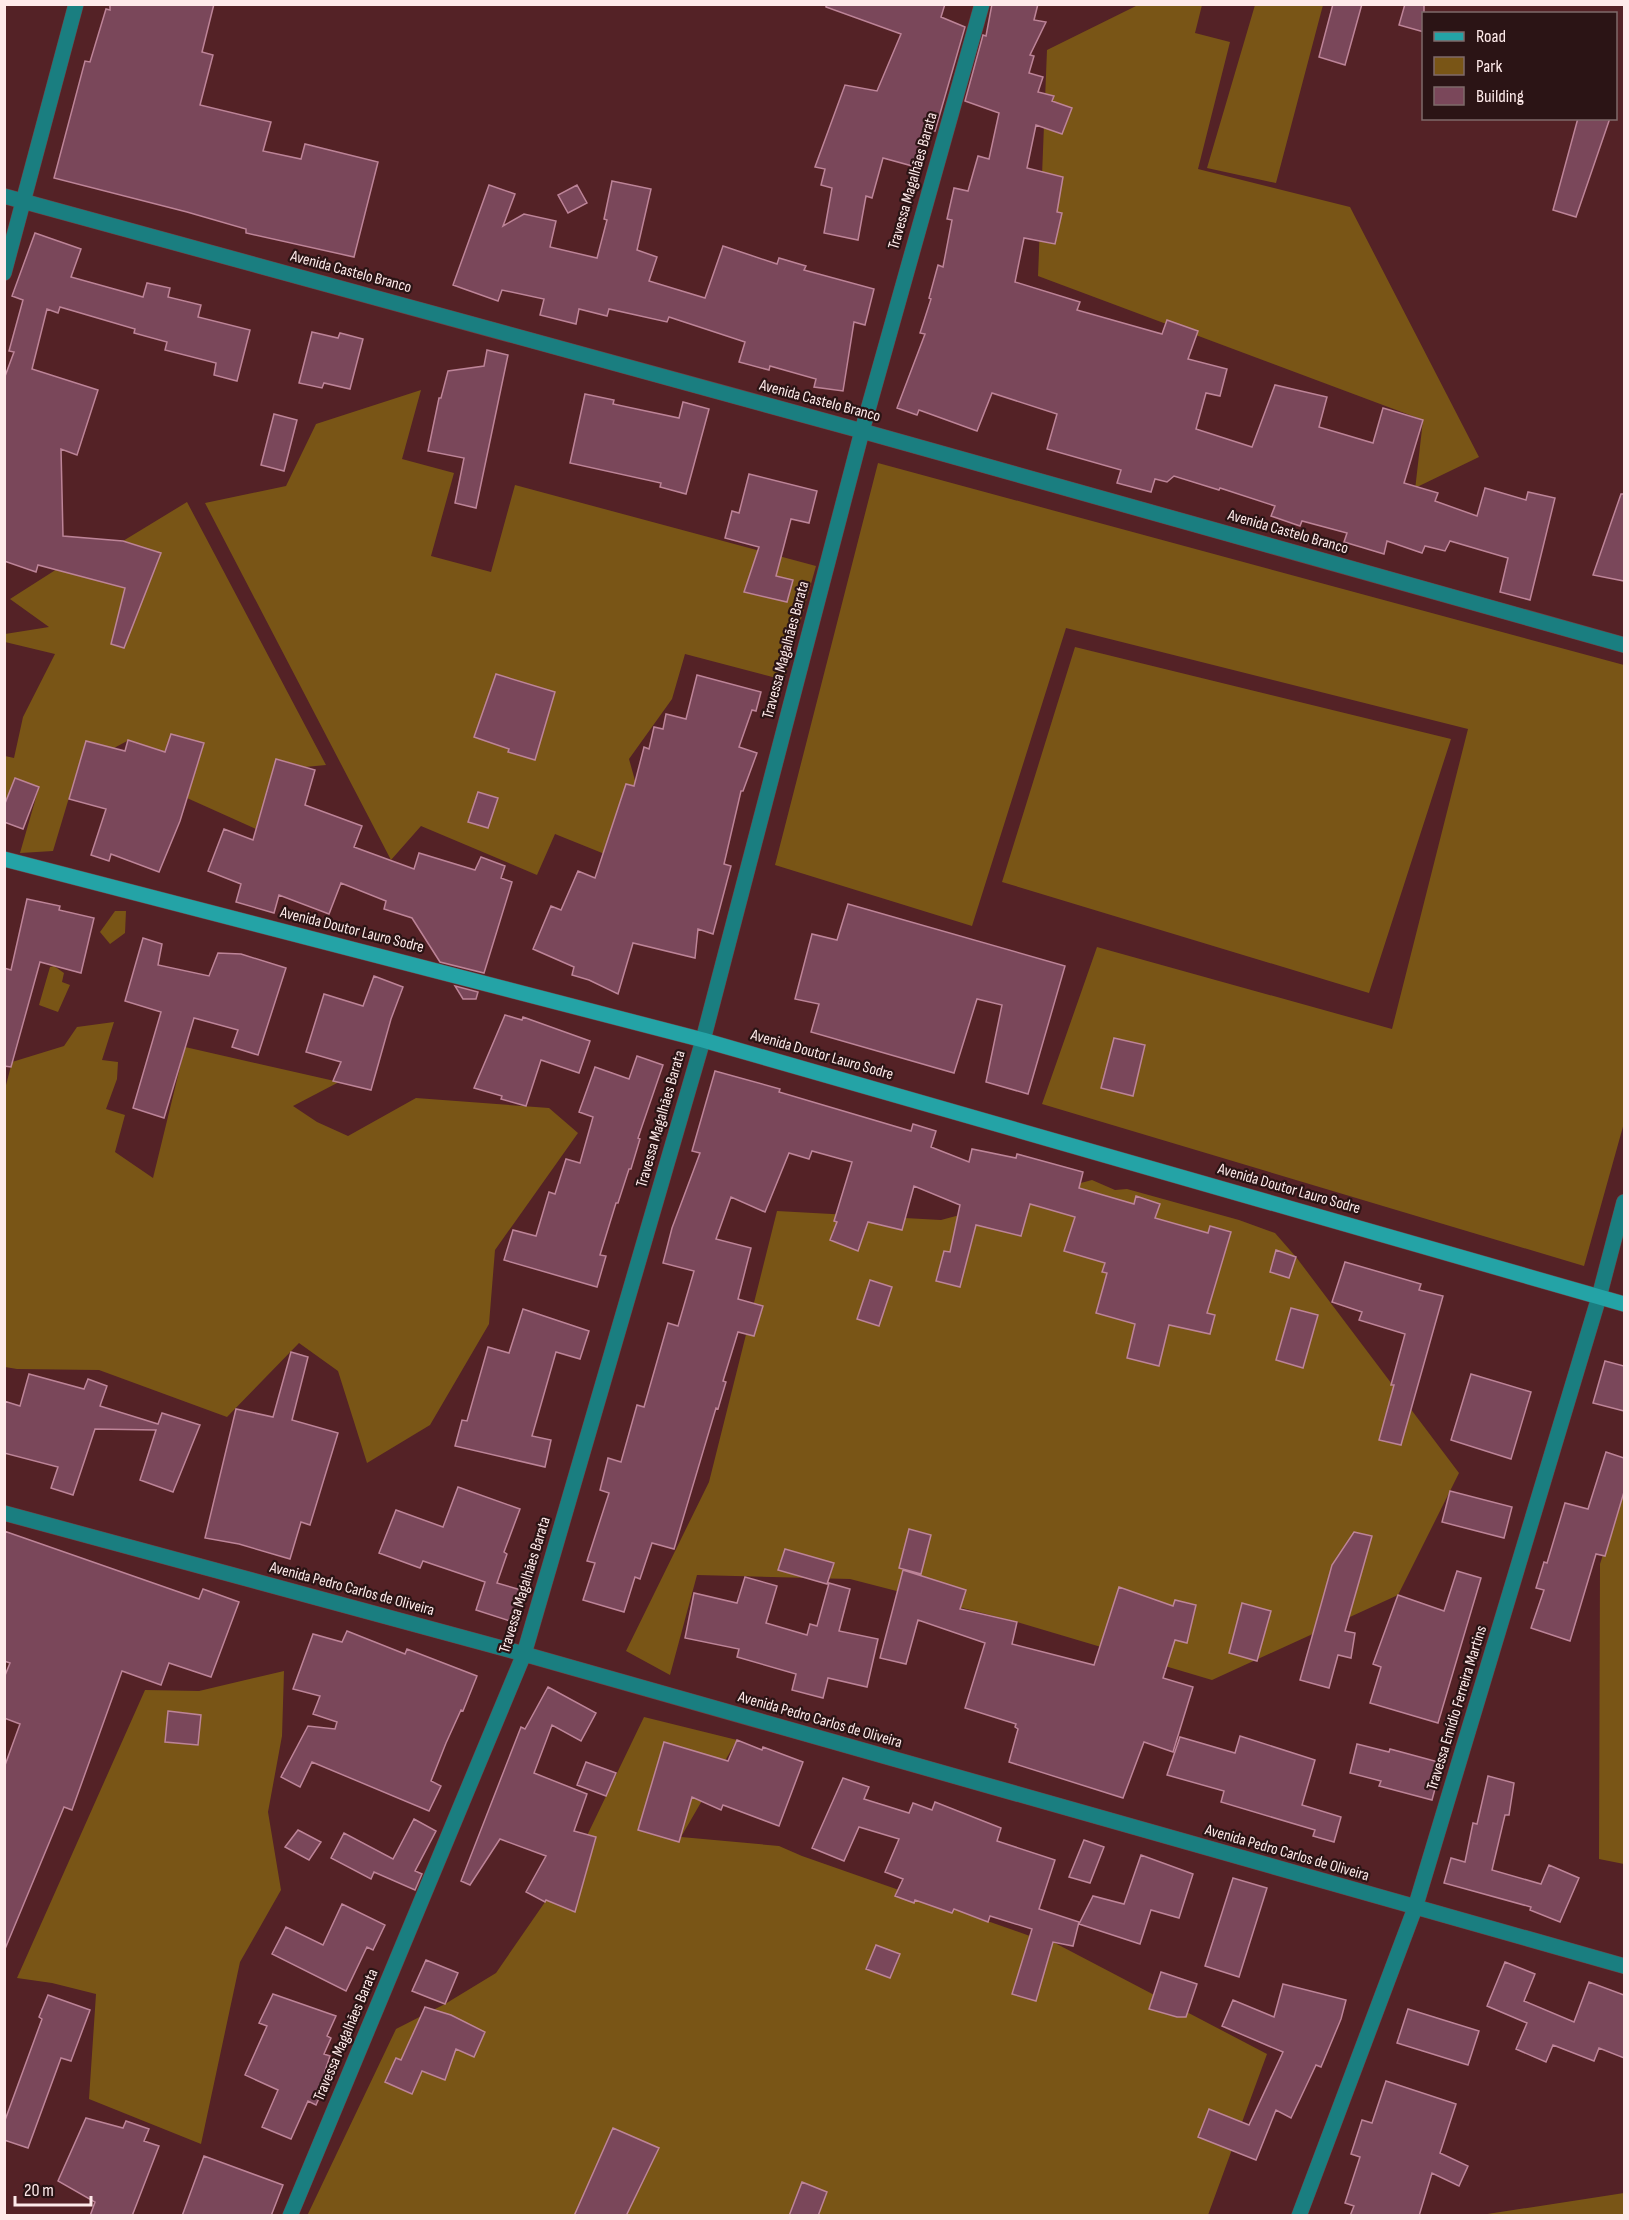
<svg xmlns="http://www.w3.org/2000/svg" width="1629" height="2220" viewBox="0 0 1629 2220" font-family="'Sofia Sans Condensed',sans-serif">
<style>
.green{fill:#795516}
.building{fill:#7a475a;stroke:#bd8498;stroke-width:1.5}
.lines{fill:none;stroke-linecap:round;stroke-linejoin:round}
.street-casing{stroke:#6f4245;stroke-width:16}
.secondary-casing{stroke:#6f4245;stroke-width:16}
.street{stroke:#1a7e80;stroke-width:15}
.secondary{stroke:#24a3a6;stroke-width:15}
.labels{text-anchor:middle;dominant-baseline:central;stroke-width:4.5;stroke-linejoin:round;paint-order:stroke}
.street-label{font-size:16px;fill:#feeaea;stroke:#2b1415}
</style>
<rect width="100%" height="100%" fill="#542226"/>
<!-- green -->
<path class="green" d="M 1138,5 L 1202,5 L 1195,33 L 1230,42 L 1198,169 L 1350,207 L 1479,457 L 1417,487 L 1415,490 L 1423,420 L 1038,276 L 1047,50 Z
M 1255,5 L 1323,5 L 1276,183 L 1207,168 Z
M 421,390 L 402,459 L 454,473 L 431,556 L 491,572 L 515,485 L 816,566 L 784,680 L 685,654 L 672,699 L 629,759 L 648,827 L 632,865 L 555,834 L 537,875 L 421,826 L 391,860 L 205,503 L 286,486 L 316,424 Z
M 878,463 L 1624,665 L 1624,1123 L 1584,1266 L 1042,1104 L 1097,947 L 1392,1029 L 1468,729 L 1066,628 L 972,926 L 775,865 Z
M 187,502 L 326,765 L 305,767 L 277,759 L 256,829 L 187,798 L 204,744 L 171,734 L 166,753 L 129,740 L 114,748 L 86,741 L 53,851 L 20,853 L 39,787 L 15,778 L 5,803 L 5,756 L 14,758 L 23,717 L 55,654 L 5,642 L 5,634 L 49,627 L 10,599 L 57,569 L 125,588 L 137,613 L 123,541 Z
M 1075,647 L 1451,739 L 1369,993 L 1002,882 Z
M 115,911 L 126,911 L 125,933 L 110,944 L 100,932 Z
M 54,966 L 64,973 L 62,982 L 70,985 L 58,1012 L 39,1005 L 50,967 Z
M 114,1022 L 102,1060 L 118,1062 L 117,1079 L 106,1109 L 125,1115 L 115,1152 L 153,1178 L 185,1047 L 339,1082 L 293,1106 L 317,1122 L 348,1136 L 416,1098 L 549,1108 L 578,1133 L 495,1250 L 489,1324 L 430,1425 L 367,1463 L 338,1371 L 299,1343 L 227,1417 L 99,1370 L 17,1369 L 5,1367 L 5,1089 L 12,1062 L 64,1046 L 77,1027 Z
M 1092,1180 L 1115,1190 L 1127,1189 L 1239,1220 L 1275,1233 L 1296,1257 L 1459,1473 L 1398,1595 L 1212,1680 L 1017,1622 L 850,1579 L 697,1575 L 670,1675 L 626,1651 L 709,1482 L 777,1211 L 941,1220 Z
M 1624,1490 L 1624,1864 L 1599,1859 L 1600,1564 Z
M 284,1671 L 282,1736 L 268,1812 L 281,1890 L 240,1962 L 201,2144 L 89,2099 L 96,1994 L 52,1983 L 17,1978 L 145,1690 L 199,1691 Z
M 644,1717 L 737,1740 L 681,1837 L 779,1846 L 802,1856 L 1030,1936 L 1036,2000 L 1053,1942 L 1267,2054 L 1208,2215 L 307,2216 L 396,2029 L 445,2004 L 496,1973 L 545,1902 L 560,1876 L 583,1844 Z
M 1624,2193 L 1624,2215 L 1481,2215 Z"/>
<!-- building -->
<path class="building" d="M 110,4 L 214,4 L 202,52 L 213,55 L 200,105 L 271,122 L 263,151 L 301,159 L 305,144 L 378,162 L 354,257 L 246,233 L 246,229 L 187,212 L 54,178 L 85,61 L 90,62 L 106,9 L 110,10 Z
M 826,4 L 945,4 L 941,17 L 965,27 L 935,131 L 926,128 L 916,167 L 883,158 L 872,198 L 866,196 L 858,240 L 824,233 L 832,188 L 821,185 L 825,169 L 815,167 L 845,85 L 877,91 L 901,34 L 826,7 Z
M 992,4 L 1038,4 L 1034,20 L 1046,22 L 1030,55 L 1034,56 L 1029,73 L 1043,77 L 1038,92 L 1054,96 L 1052,101 L 1072,108 L 1062,134 L 1036,125 L 1027,168 L 1063,177 L 1057,212 L 1062,213 L 1055,244 L 1024,238 L 1015,282 L 1080,302 L 1077,310 L 1162,334 L 1167,320 L 1198,331 L 1188,359 L 1227,369 L 1220,396 L 1206,393 L 1196,429 L 1252,447 L 1275,385 L 1327,397 L 1319,427 L 1373,443 L 1383,408 L 1423,420 L 1404,483 L 1438,493 L 1435,501 L 1477,516 L 1485,488 L 1526,500 L 1528,492 L 1555,498 L 1530,600 L 1500,592 L 1508,558 L 1450,541 L 1445,551 L 1425,546 L 1422,553 L 1387,541 L 1384,554 L 1344,542 L 1347,533 L 1302,521 L 1300,526 L 1271,516 L 1275,506 L 1220,488 L 1219,490 L 1174,476 L 1167,482 L 1155,479 L 1151,492 L 1117,483 L 1121,470 L 1047,449 L 1057,414 L 992,393 L 977,431 L 919,410 L 917,415 L 897,408 L 925,334 L 920,333 L 931,299 L 929,298 L 938,265 L 943,267 L 952,220 L 947,219 L 954,188 L 968,191 L 978,156 L 989,159 L 999,113 L 965,101 L 983,35 L 986,36 Z
M 1333,4 L 1362,4 L 1345,65 L 1319,57 Z
M 1405,4 L 1424,4 L 1424,32 L 1399,25 Z
M 1578,118 L 1610,118 L 1576,217 L 1553,210 Z
M 612,181 L 651,189 L 637,250 L 657,257 L 649,281 L 705,298 L 723,246 L 777,264 L 779,258 L 806,266 L 804,270 L 874,289 L 865,325 L 854,322 L 843,391 L 814,387 L 816,379 L 770,366 L 769,370 L 739,362 L 745,342 L 669,317 L 667,322 L 609,309 L 607,316 L 579,309 L 576,324 L 540,315 L 544,299 L 502,290 L 498,301 L 453,285 L 489,185 L 515,194 L 503,226 L 524,214 L 556,221 L 550,247 L 597,258 L 607,220 L 604,219 Z
M 577,185 L 587,203 L 568,213 L 558,195 Z
M 35,233 L 81,249 L 71,277 L 143,297 L 147,283 L 170,288 L 168,297 L 201,305 L 198,317 L 250,330 L 237,381 L 214,375 L 216,363 L 165,350 L 167,342 L 134,333 L 135,329 L 60,307 L 58,313 L 47,309 L 32,369 L 98,390 L 77,455 L 61,449 L 63,536 L 123,541 L 161,553 L 124,648 L 111,644 L 125,588 L 38,565 L 36,572 L 4,561 L 4,379 L 14,352 L 9,351 L 23,300 L 12,296 Z
M 312,332 L 338,338 L 340,333 L 363,339 L 350,389 L 324,383 L 322,388 L 299,383 Z
M 487,350 L 508,355 L 476,508 L 455,503 L 464,458 L 428,451 L 439,398 L 441,398 L 448,371 L 484,366 Z
M 585,394 L 614,400 L 613,404 L 679,418 L 683,402 L 709,409 L 686,494 L 660,487 L 661,483 L 570,463 Z
M 274,414 L 297,420 L 284,471 L 261,465 Z
M 749,474 L 817,491 L 809,523 L 791,519 L 776,576 L 793,580 L 787,602 L 744,592 L 759,547 L 725,538 L 732,511 L 739,513 Z
M 1621,494 L 1624,494 L 1624,581 L 1593,575 Z
M 496,674 L 555,692 L 535,760 L 508,752 L 509,749 L 474,737 Z
M 697,675 L 761,692 L 756,711 L 752,710 L 739,747 L 757,753 L 743,791 L 741,791 L 724,864 L 731,866 L 713,934 L 698,929 L 695,958 L 633,943 L 618,994 L 589,980 L 572,975 L 574,967 L 533,949 L 551,906 L 561,910 L 578,871 L 595,878 L 626,784 L 634,786 L 644,747 L 649,749 L 654,727 L 663,729 L 666,714 L 686,719 Z
M 171,734 L 204,743 L 180,821 L 159,872 L 111,854 L 109,861 L 91,855 L 106,809 L 69,799 L 86,741 L 125,751 L 128,740 L 165,752 Z
M 276,759 L 315,770 L 305,805 L 362,826 L 354,847 L 414,869 L 419,853 L 475,870 L 481,857 L 505,866 L 501,878 L 512,882 L 484,973 L 440,962 L 412,918 L 384,909 L 386,901 L 341,883 L 329,914 L 279,895 L 274,913 L 236,902 L 241,884 L 208,871 L 224,829 L 253,840 Z
M 15,778 L 39,787 L 23,829 L 4,822 L 4,806 Z
M 478,792 L 498,798 L 488,828 L 468,822 Z
M 27,899 L 60,906 L 59,910 L 94,918 L 81,973 L 40,962 L 11,1067 L 4,1066 L 4,968 L 11,970 Z
M 848,904 L 1065,966 L 1028,1094 L 986,1082 L 1002,1005 L 977,999 L 954,1073 L 811,1032 L 819,1004 L 795,999 L 812,934 L 837,940 Z
M 143,938 L 162,944 L 158,965 L 209,976 L 218,953 L 241,954 L 286,968 L 258,1055 L 232,1047 L 238,1030 L 194,1018 L 164,1118 L 133,1108 L 161,1012 L 125,1001 Z
M 374,976 L 403,987 L 391,1019 L 371,1090 L 333,1081 L 341,1062 L 306,1052 L 324,994 L 363,1006 Z
M 455,986 L 478,992 L 476,999 L 463,999 Z
M 505,1015 L 522,1020 L 523,1017 L 590,1041 L 579,1073 L 541,1060 L 526,1106 L 501,1099 L 502,1096 L 474,1088 Z
M 1114,1038 L 1145,1045 L 1133,1096 L 1101,1088 Z
M 637,1056 L 663,1065 L 638,1138 L 640,1139 L 631,1169 L 629,1169 L 618,1203 L 616,1203 L 600,1255 L 606,1256 L 597,1287 L 504,1260 L 513,1230 L 536,1236 L 549,1192 L 555,1194 L 566,1159 L 580,1163 L 593,1117 L 579,1112 L 595,1067 L 629,1079 Z
M 715,1071 L 780,1089 L 779,1092 L 911,1131 L 913,1124 L 936,1131 L 931,1147 L 969,1162 L 972,1149 L 1016,1158 L 1017,1154 L 1083,1172 L 1079,1188 L 1134,1204 L 1136,1196 L 1160,1204 L 1155,1218 L 1208,1233 L 1210,1226 L 1231,1232 L 1207,1313 L 1215,1315 L 1210,1334 L 1169,1325 L 1159,1366 L 1127,1358 L 1135,1324 L 1096,1313 L 1107,1273 L 1102,1272 L 1105,1263 L 1064,1251 L 1075,1217 L 1030,1204 L 1021,1236 L 976,1225 L 960,1287 L 936,1281 L 944,1251 L 950,1252 L 960,1205 L 914,1186 L 902,1230 L 868,1222 L 858,1251 L 830,1240 L 837,1222 L 834,1221 L 852,1162 L 812,1151 L 809,1159 L 789,1153 L 765,1212 L 731,1197 L 716,1239 L 751,1248 L 738,1299 L 763,1306 L 754,1336 L 738,1332 L 723,1381 L 726,1382 L 718,1409 L 716,1408 L 674,1549 L 652,1543 L 640,1579 L 635,1577 L 624,1612 L 583,1600 L 595,1563 L 587,1561 L 609,1493 L 600,1490 L 608,1458 L 621,1462 L 637,1405 L 644,1407 L 668,1323 L 678,1326 L 694,1271 L 663,1263 L 672,1228 L 700,1153 L 692,1151 Z
M 1276,1250 L 1296,1257 L 1289,1278 L 1270,1272 Z
M 1345,1262 L 1421,1284 L 1419,1290 L 1443,1296 L 1401,1445 L 1379,1440 L 1394,1385 L 1391,1385 L 1405,1334 L 1359,1320 L 1362,1312 L 1332,1302 Z
M 870,1280 L 892,1287 L 879,1326 L 857,1319 Z
M 1291,1308 L 1318,1315 L 1303,1368 L 1276,1360 Z
M 523,1309 L 589,1331 L 580,1359 L 556,1352 L 532,1436 L 551,1440 L 545,1467 L 455,1446 L 462,1420 L 467,1421 L 488,1347 L 509,1353 Z
M 291,1352 L 308,1357 L 292,1420 L 338,1433 L 310,1525 L 301,1522 L 290,1559 L 239,1544 L 205,1538 L 236,1409 L 273,1417 Z
M 1605,1361 L 1624,1366 L 1624,1411 L 1593,1403 Z
M 29,1374 L 84,1389 L 88,1379 L 107,1386 L 100,1406 L 158,1424 L 162,1413 L 200,1425 L 173,1492 L 140,1480 L 156,1430 L 95,1429 L 73,1495 L 51,1488 L 58,1467 L 4,1453 L 4,1401 L 20,1406 Z
M 1471,1374 L 1531,1392 L 1511,1459 L 1451,1440 Z
M 1606,1452 L 1624,1458 L 1624,1492 L 1605,1556 L 1596,1554 L 1570,1641 L 1531,1628 L 1544,1590 L 1536,1588 L 1544,1562 L 1547,1563 L 1565,1503 L 1588,1509 Z
M 458,1487 L 520,1509 L 504,1552 L 507,1554 L 497,1583 L 528,1592 L 513,1622 L 476,1610 L 485,1582 L 423,1561 L 420,1568 L 379,1553 L 396,1510 L 443,1527 Z
M 1450,1491 L 1512,1507 L 1504,1538 L 1442,1522 Z
M 909,1529 L 931,1535 L 921,1574 L 899,1568 Z
M 4,1531 L 199,1599 L 203,1589 L 239,1602 L 211,1677 L 169,1663 L 161,1685 L 122,1671 L 72,1810 L 64,1807 L 5,1949 L 4,1768 L 20,1724 L 4,1718 L 4,1678 L 10,1663 L 4,1661 Z
M 1354,1532 L 1372,1536 L 1345,1631 L 1355,1633 L 1351,1658 L 1338,1655 L 1329,1688 L 1300,1680 L 1332,1565 Z
M 785,1549 L 834,1563 L 827,1584 L 778,1570 Z
M 903,1570 L 966,1590 L 960,1609 L 1017,1622 L 1012,1644 L 1094,1665 L 1119,1587 L 1173,1606 L 1175,1600 L 1196,1605 L 1187,1643 L 1175,1640 L 1163,1678 L 1193,1687 L 1173,1752 L 1144,1742 L 1123,1798 L 1009,1762 L 1018,1729 L 1015,1727 L 1016,1724 L 965,1708 L 985,1643 L 918,1620 L 906,1664 L 880,1658 Z
M 1457,1571 L 1481,1578 L 1438,1723 L 1370,1703 L 1381,1667 L 1373,1664 L 1398,1595 L 1444,1611 Z
M 745,1577 L 777,1586 L 766,1623 L 807,1635 L 810,1624 L 817,1626 L 829,1583 L 850,1589 L 839,1631 L 878,1639 L 867,1687 L 828,1678 L 823,1698 L 792,1690 L 796,1674 L 737,1657 L 739,1649 L 685,1638 L 694,1593 L 737,1603 Z
M 1242,1603 L 1271,1611 L 1257,1661 L 1229,1653 Z
M 347,1631 L 405,1654 L 407,1649 L 477,1676 L 463,1711 L 461,1710 L 446,1743 L 431,1781 L 441,1786 L 429,1811 L 312,1762 L 300,1787 L 281,1777 L 308,1726 L 335,1729 L 337,1722 L 313,1714 L 320,1696 L 293,1689 L 313,1634 L 342,1642 Z
M 548,1687 L 596,1713 L 581,1741 L 552,1725 L 534,1773 L 587,1794 L 574,1831 L 596,1837 L 575,1912 L 546,1900 L 545,1902 L 526,1892 L 546,1856 L 500,1839 L 470,1885 L 461,1881 L 521,1727 L 525,1729 Z
M 168,1711 L 201,1715 L 198,1745 L 165,1742 Z
M 1240,1736 L 1315,1760 L 1302,1805 L 1341,1817 L 1334,1842 L 1313,1836 L 1315,1830 L 1221,1802 L 1224,1791 L 1167,1775 L 1180,1737 L 1235,1753 Z
M 737,1740 L 762,1750 L 763,1747 L 803,1762 L 779,1826 L 723,1805 L 721,1810 L 692,1797 L 679,1842 L 638,1830 L 664,1742 L 728,1761 Z
M 1357,1744 L 1389,1752 L 1390,1749 L 1442,1763 L 1432,1800 L 1379,1786 L 1381,1781 L 1350,1773 Z
M 586,1762 L 616,1773 L 606,1796 L 577,1785 Z
M 1488,1776 L 1514,1783 L 1509,1815 L 1505,1815 L 1492,1870 L 1541,1884 L 1549,1865 L 1579,1878 L 1560,1922 L 1530,1910 L 1531,1907 L 1444,1883 L 1451,1858 L 1465,1862 L 1473,1823 L 1477,1824 Z
M 843,1778 L 869,1787 L 864,1799 L 909,1813 L 913,1803 L 932,1810 L 935,1802 L 1001,1828 L 997,1841 L 1055,1860 L 1039,1909 L 1079,1922 L 1073,1946 L 1053,1942 L 1036,2001 L 1012,1994 L 1032,1929 L 990,1916 L 988,1922 L 954,1909 L 952,1913 L 915,1900 L 914,1903 L 895,1896 L 903,1879 L 885,1872 L 899,1839 L 859,1827 L 844,1861 L 812,1848 Z
M 414,1819 L 436,1831 L 415,1871 L 422,1874 L 415,1890 L 374,1872 L 371,1879 L 331,1858 L 344,1833 L 393,1859 Z
M 298,1830 L 321,1842 L 309,1860 L 285,1847 Z
M 1084,1840 L 1104,1847 L 1090,1883 L 1069,1877 Z
M 1141,1855 L 1193,1874 L 1179,1918 L 1151,1910 L 1140,1944 L 1079,1924 L 1093,1896 L 1124,1904 Z
M 1233,1878 L 1267,1888 L 1239,1977 L 1205,1966 Z
M 342,1904 L 385,1925 L 373,1950 L 367,1947 L 346,1991 L 272,1954 L 286,1927 L 323,1945 Z
M 876,1945 L 900,1954 L 890,1978 L 866,1969 Z
M 426,1960 L 458,1973 L 445,2004 L 412,1991 Z
M 1505,1962 L 1535,1974 L 1524,2001 L 1574,2022 L 1589,1982 L 1624,1995 L 1624,2058 L 1599,2048 L 1594,2061 L 1553,2045 L 1546,2062 L 1516,2049 L 1527,2023 L 1487,2006 Z
M 1161,1972 L 1197,1984 L 1186,2017 L 1177,2017 L 1149,2009 Z
M 1283,1984 L 1346,2000 L 1341,2019 L 1321,2067 L 1316,2065 L 1291,2118 L 1276,2110 L 1256,2160 L 1198,2137 L 1209,2109 L 1249,2125 L 1283,2052 L 1222,2026 L 1233,2000 L 1274,2017 Z
M 273,1994 L 336,2016 L 327,2036 L 331,2038 L 324,2054 L 330,2056 L 325,2071 L 330,2073 L 316,2105 L 308,2101 L 291,2139 L 262,2127 L 278,2090 L 245,2075 L 267,2026 L 259,2023 Z
M 48,1995 L 90,2010 L 71,2061 L 61,2058 L 28,2148 L 4,2140 L 4,2123 L 42,2019 L 39,2017 Z
M 425,2007 L 451,2015 L 485,2032 L 474,2057 L 456,2049 L 445,2080 L 422,2071 L 412,2094 L 385,2082 L 396,2058 L 401,2060 Z
M 1408,2009 L 1479,2031 L 1468,2065 L 1397,2043 Z
M 1386,2081 L 1456,2104 L 1440,2153 L 1468,2166 L 1459,2186 L 1432,2173 L 1419,2216 L 1350,2216 L 1354,2206 L 1345,2203 L 1360,2157 L 1351,2154 L 1362,2120 L 1372,2123 Z
M 86,2118 L 123,2128 L 126,2121 L 149,2129 L 144,2141 L 159,2146 L 132,2216 L 90,2216 L 95,2202 L 58,2181 Z
M 613,2128 L 659,2148 L 626,2216 L 574,2216 Z
M 204,2156 L 283,2185 L 271,2216 L 182,2216 Z
M 802,2182 L 827,2192 L 818,2216 L 789,2216 Z"/>
<g class="lines">
<defs>
<path id="street" d="M 4,196 L 862,431 L 1624,645
M 4,273 L 76,4
M 4,1513 L 524,1654 L 1624,1966
M 290,2216 L 524,1654 L 703,1040 L 862,431 L 982,4
M 1299,2216 L 1415,1908 L 1599,1297 L 1624,1202"/>
<path id="secondary" d="M 4,859 L 703,1040 L 1624,1304"/>
</defs>
<!-- street casing -->
<use href="#street" class="street-casing"/>
<!-- secondary casing -->
<use href="#secondary" class="secondary-casing"/>
<!-- street -->
<use href="#street" class="street"/>
<!-- secondary -->
<use href="#secondary" class="secondary"/>
</g>
<g class="labels">
<!-- street labels -->
<g class="street-label">
<text transform="translate(913 181) rotate(-74)">Travessa Magalhães Barata</text>
<text transform="translate(351 272) rotate(15)">Avenida Castelo Branco</text>
<text transform="translate(820 401) rotate(15)">Avenida Castelo Branco</text>
<text transform="translate(1288 532) rotate(16)">Avenida Castelo Branco</text>
<text transform="translate(786 650) rotate(-75)">Travessa Magalhães Barata</text>
<text transform="translate(352 930) rotate(14)">Avenida Doutor Lauro Sodre</text>
<text transform="translate(822 1055) rotate(16)">Avenida Doutor Lauro Sodre</text>
<text transform="translate(661 1119) rotate(-74)">Travessa Magalhães Barata</text>
<text transform="translate(1289 1189) rotate(16)">Avenida Doutor Lauro Sodre</text>
<text transform="translate(525 1585) rotate(-73)">Travessa Magalhães Barata</text>
<text transform="translate(352 1589) rotate(15)">Avenida Pedro Carlos de Oliveira</text>
<text transform="translate(1457 1708) rotate(-73)">Travessa Emídio Ferreira Martins</text>
<text transform="translate(820 1720) rotate(16)">Avenida Pedro Carlos de Oliveira</text>
<text transform="translate(1287 1853) rotate(16)">Avenida Pedro Carlos de Oliveira</text>
<text transform="translate(346 2035) rotate(-67)">Travessa Magalhães Barata</text>
</g>
</g>
<!-- border -->
<rect width="1629" height="2220" fill="none" stroke="#feeaea" stroke-width="12"/>
<!-- legend -->
<rect x="1422" y="12" width="195" height="108" fill="#2b1415" stroke="#7f6a6a" stroke-width="1.5"/>
<rect x="1434" y="32" width="30" height="9" fill="#24a3a6" stroke="#7f6a6a" stroke-width="1.5"/>
<text x="1476" y="42" font-size="18" fill="#feeaea">Road</text>
<rect x="1434" y="57" width="30" height="18" fill="#795516" stroke="#7f6a6a" stroke-width="1.5"/>
<text x="1476" y="72" font-size="18" fill="#feeaea">Park</text>
<rect x="1434" y="87" width="30" height="18" fill="#7a475a" stroke="#7f6a6a" stroke-width="1.5"/>
<text x="1476" y="102" font-size="18" fill="#feeaea">Building</text>
<!-- scale -->
<path d="M15 2196v9h76v-9" fill="none" stroke="#feeaea" stroke-width="3"/>
<text x="24" y="2196" font-size="18" fill="#feeaea" stroke="#2b1415" stroke-width="4.5" paint-order="stroke">20 m</text>
</svg>
